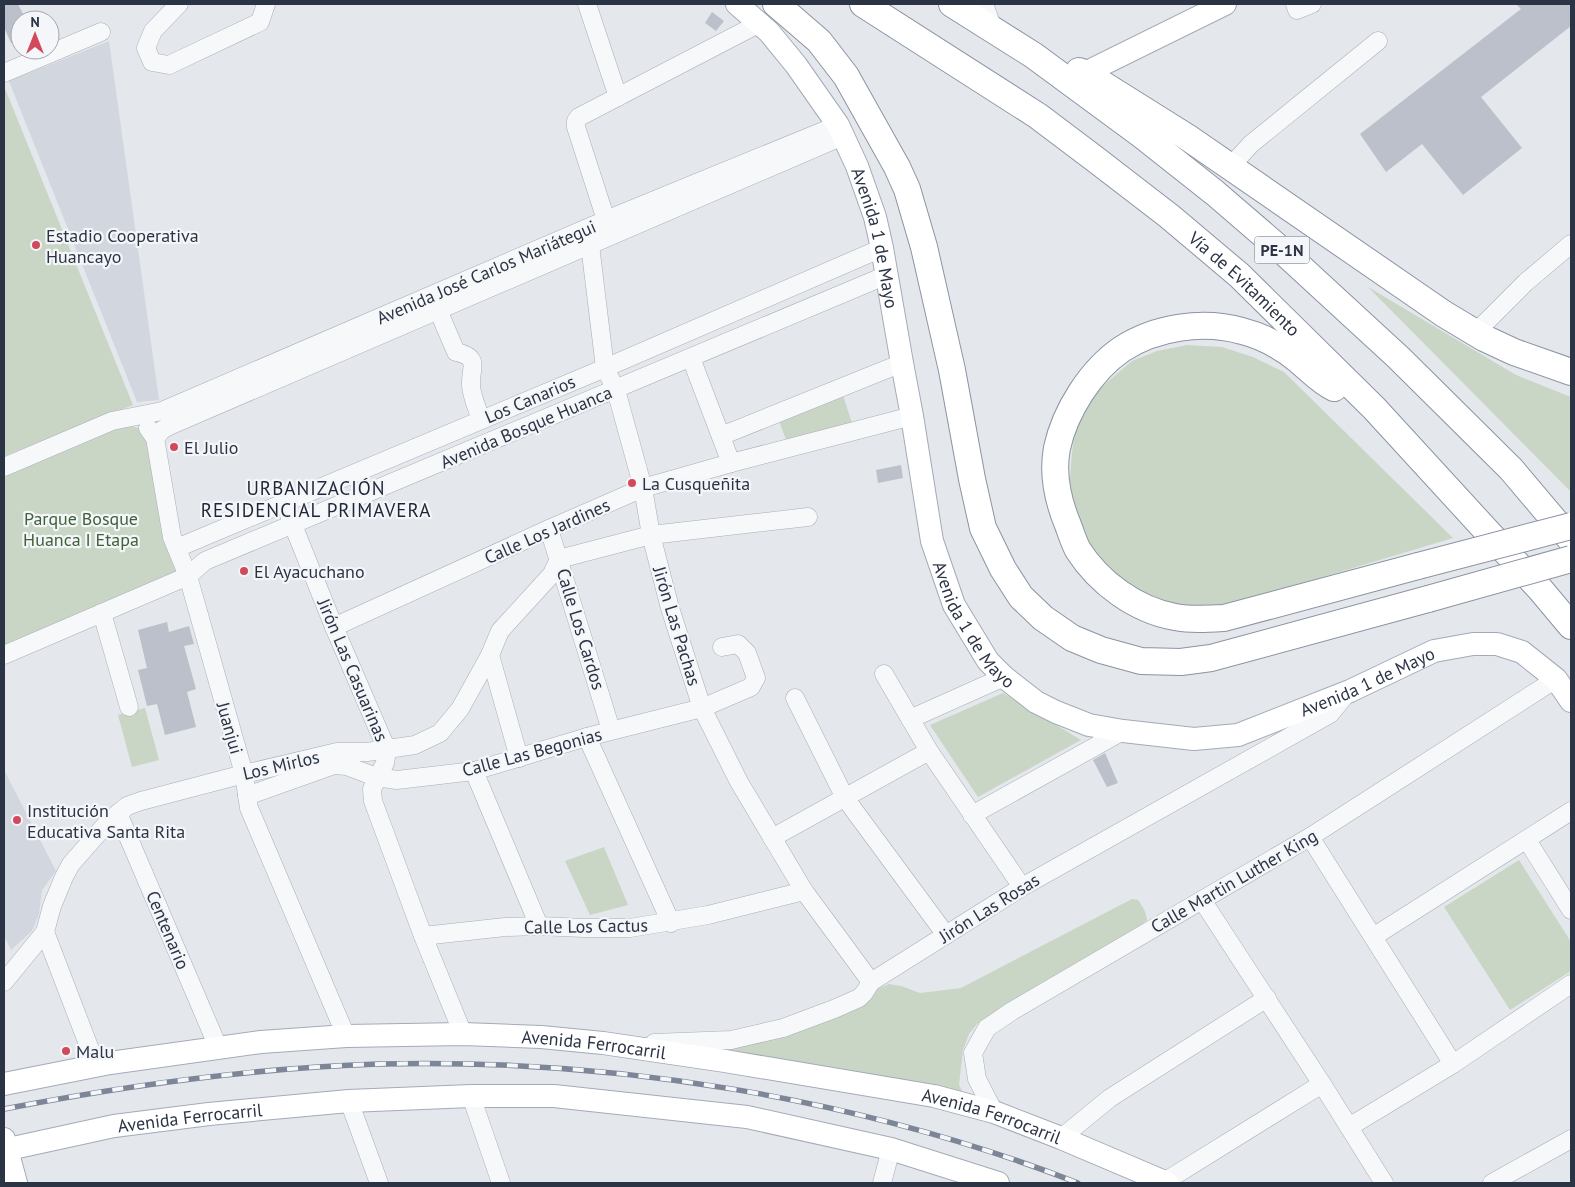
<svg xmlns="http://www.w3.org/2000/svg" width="1575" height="1187" viewBox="0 0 1575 1187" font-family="'PT Sans',sans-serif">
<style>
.built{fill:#d2d6de}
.green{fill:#c9d6c5}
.building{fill:#bbc0ca}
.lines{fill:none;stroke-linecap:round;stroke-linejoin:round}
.minor-casing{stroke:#a9aeb7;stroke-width:19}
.major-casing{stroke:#a3abb8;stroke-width:24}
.highway-casing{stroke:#8b94a3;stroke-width:28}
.minor{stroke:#f7f8fa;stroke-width:18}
.major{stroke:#fff;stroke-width:22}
.highway{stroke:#fff;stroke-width:26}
.rail-casing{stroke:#7d8696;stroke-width:5.5}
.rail{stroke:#f4f6f9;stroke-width:4;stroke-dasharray:11;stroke-linecap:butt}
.highway-bridge-casing{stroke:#8b94a3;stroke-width:28;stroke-linecap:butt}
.highway-bridge{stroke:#fff;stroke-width:26}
.poi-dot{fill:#d1495b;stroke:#f4f6f9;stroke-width:2}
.labels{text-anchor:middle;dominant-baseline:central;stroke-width:4.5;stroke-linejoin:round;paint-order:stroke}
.shield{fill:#f4f6f9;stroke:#676e7b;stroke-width:1}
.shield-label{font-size:16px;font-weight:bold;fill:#2b3445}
.poi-label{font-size:18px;fill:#2b3445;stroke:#f4f6f9;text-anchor:start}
.street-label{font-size:18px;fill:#2b3445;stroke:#f4f6f9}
.park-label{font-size:18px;fill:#3f6138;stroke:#f4f6f9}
.neighbourhood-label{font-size:19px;letter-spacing:1px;fill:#1d2536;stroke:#f4f6f9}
</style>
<rect width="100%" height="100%" fill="#e4e7ec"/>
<!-- built -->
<path class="built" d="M 109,41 L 159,400 L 137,402 L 9,81 Z
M 4,770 L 56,871 L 42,890 L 39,914 L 32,931 L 11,950 L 4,936 Z"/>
<!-- green -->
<path class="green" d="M 4,86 L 133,405 L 4,456 Z
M 1368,287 L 1516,375 L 1571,397 L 1571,492 Z
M 1187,345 L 1222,347 L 1253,357 L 1284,372 L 1453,538 L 1223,607 L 1182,606 L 1159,601 L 1125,586 L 1092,552 L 1072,504 L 1070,479 L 1072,452 L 1076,428 L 1098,390 L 1132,361 L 1157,351 Z
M 842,392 L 852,423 L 788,445 L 777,416 Z
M 131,426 L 142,429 L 145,432 L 178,571 L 4,646 L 4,477 L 122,427 Z
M 1003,693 L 1081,740 L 978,797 L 930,725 Z
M 145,708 L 159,760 L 132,767 L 118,715 Z
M 604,847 L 628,905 L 590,915 L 565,861 Z
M 1519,860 L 1571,942 L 1571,971 L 1510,1010 L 1444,907 Z
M 1132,899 L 1138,900 C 1143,907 1146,912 1147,920 L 1141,925 L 977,1024 L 969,1034 L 963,1050 L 959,1085 L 967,1100 L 705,1047 L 875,990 L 889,984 L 901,986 L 920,993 L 961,988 Z"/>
<!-- building -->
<path class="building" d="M 4,4 L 18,4 L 26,20 L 20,20 L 20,39 L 11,43 L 4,27 Z
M 1516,4 L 1571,4 L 1571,26 L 1481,97 L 1522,148 L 1463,195 L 1422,144 L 1386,172 L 1360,134 L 1521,9 Z
M 712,12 L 724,21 L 716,31 L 705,23 Z
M 901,465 L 903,478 L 878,483 L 876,470 Z
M 167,622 L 169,632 L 189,626 L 194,644 L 184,646 L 196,689 L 187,692 L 196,727 L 165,735 L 157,704 L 147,706 L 138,670 L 147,668 L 138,630 Z
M 1105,753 L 1118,783 L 1107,787 L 1093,760 Z"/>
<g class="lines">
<defs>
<g id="minor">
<path d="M 179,4 L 153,31 L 146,48 L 152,62 L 169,65 L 260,22 L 266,4"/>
<path d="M 587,4 L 618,97"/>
<path d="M 984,4 L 993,29"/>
<path d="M 1295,4 L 1297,10 L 1312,4"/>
<path d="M 4,73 L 101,32"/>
<path d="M 1230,167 L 1251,144 L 1378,41"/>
<path d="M 606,220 L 576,127 L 576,121 L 579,117 L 760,23"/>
<path d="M 585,229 L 590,245 L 605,368 L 616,390 L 643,488 L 651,535 L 670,608 L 702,708 L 739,782 L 804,891 L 871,982"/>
<path d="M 438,310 L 456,352 C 481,357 470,368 471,385 C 471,395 478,410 481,420"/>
<path d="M 1475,333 L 1526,282 L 1571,244"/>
<path d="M 691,358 L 731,463"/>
<path d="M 148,428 L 155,438 L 172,537 L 188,576 L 244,774 L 249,808 L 346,1036"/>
<path d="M 721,436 L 902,363"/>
<path d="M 155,438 L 162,430 L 169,426 L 843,136"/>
<path id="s1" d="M 4,467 L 112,421 L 162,411 L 606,220 L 838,125"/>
<path d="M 289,515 L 334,627 L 387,750 L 385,763 L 372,789 L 373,801 L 423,936 L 463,1034"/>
<path d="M 549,529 L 611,730"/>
<path d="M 177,548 L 605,368 L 882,248"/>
<path d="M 559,559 L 651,535 L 808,517"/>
<path d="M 102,613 L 129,707"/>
<path d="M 334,627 L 549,529 L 643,488 L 731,463 L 912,416"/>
<path d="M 4,655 L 188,576 L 205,561 L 887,275"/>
<path d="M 490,655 L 519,758"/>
<path d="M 884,674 L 929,751 L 1022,887"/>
<path d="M 795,698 L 845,798 L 946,935"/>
<path d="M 910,719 L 1004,677"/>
<path d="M 587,737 L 671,923"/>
<path d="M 474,771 L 539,926"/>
<path d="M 247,796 L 334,765 L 347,766 L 376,777 L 397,780 L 474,771 L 587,737 L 702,708 L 751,687 L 756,678 L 747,653 L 738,644 L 722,647"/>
<path d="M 118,813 L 218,1047"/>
<path d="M 972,815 L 1123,731"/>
<path d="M 1310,837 L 1453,1064"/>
<path d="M 772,838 L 929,751"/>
<path d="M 1527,840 L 1571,910"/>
<path d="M 1202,900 L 1322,1084 L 1384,1183"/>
<path d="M 45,932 L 96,1065"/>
<path d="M 423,936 L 505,927 L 539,926 L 584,928 L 630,928 L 708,915 L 804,891"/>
<path d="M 1373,937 L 1571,811"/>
<path d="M 4,982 L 45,932 L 52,906 L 64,877 L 71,864 L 108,822 L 127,806 L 141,801 L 244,774 L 337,752 L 367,752 L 415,745 L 440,733 L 460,709 L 490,655 L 500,631 L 552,574 L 559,559"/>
<path d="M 654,1043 L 731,1040 L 783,1028 L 834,1009 L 859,998 L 864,993 L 871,982 L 1022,887 L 1330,714 L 1349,691"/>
<path d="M 471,1096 L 501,1183"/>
<path d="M 349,1101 L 379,1183"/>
<path d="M 994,1112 L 977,1079 L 973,1053 L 987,1028 L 1012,1011 L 1310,837 L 1556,679"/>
<path d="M 1349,1127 L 1453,1064 L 1571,984"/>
<path d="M 1061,1138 L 1110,1098 L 1267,998"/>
<path d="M 1164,1182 L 1322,1084"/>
<path d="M 882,1183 L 891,1149"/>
<path d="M 1492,1183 L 1571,1139"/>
</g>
<g id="major">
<path id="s2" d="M 737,4 L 769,32 L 796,65 L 838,125 L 857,166 L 875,217 L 882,248 L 902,363 L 912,416 L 932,541 L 954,605 L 988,661 L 1004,677 L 1036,702 L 1056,712 L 1089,725 L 1123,731 L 1194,739 L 1238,735 L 1350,691 L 1434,651 L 1473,644 L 1497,644 L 1522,652 L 1556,679 L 1571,701"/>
<path d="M 1085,73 L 1225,4"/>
<path id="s3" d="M 4,1084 L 110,1063 L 261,1042 L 346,1036 L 463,1034 L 541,1037 L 603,1043 L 725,1061 L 934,1096 L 994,1112 L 1061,1138 L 1167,1183"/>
<path d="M 4,1139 L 16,1183"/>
<path id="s4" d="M 4,1150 L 114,1126 L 209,1114 L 349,1101 L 471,1096 L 554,1096 L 747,1117 L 891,1149 L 998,1183"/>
</g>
<g id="highway">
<path d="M 776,4 L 819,41 L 846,76 L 897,167 L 907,189 L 924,247 L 952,370 L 972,479 L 983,528 L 1003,569 L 1021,597 L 1043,618 L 1072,638 L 1101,650 L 1141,661 L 1181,662 L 1211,658 L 1428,599"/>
<path id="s5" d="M 863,4 L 1038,116 L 1095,159 L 1169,216 L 1239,275 L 1374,408 L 1540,589 L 1571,626"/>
<path d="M 952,4 L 1033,55 L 1143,136 L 1215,193 L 1287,255 L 1399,358 L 1511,469 L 1571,540"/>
<path d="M 1079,71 L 1085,73 L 1187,137 L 1444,314 L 1484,338 L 1514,352 L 1571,372"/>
<path d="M 1334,388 C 1321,382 1310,370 1298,360 C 1282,347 1262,336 1242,331 C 1203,320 1156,327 1122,349 C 1091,370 1065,411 1057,448 C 1052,474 1058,501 1068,525 C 1071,533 1074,543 1078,550 C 1099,583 1136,610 1175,617 C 1191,620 1207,619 1224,618 L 1418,566"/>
</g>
</defs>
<!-- minor casing -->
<use href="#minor" class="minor-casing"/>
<!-- major casing -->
<use href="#major" class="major-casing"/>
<!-- highway casing -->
<use href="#highway" class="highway-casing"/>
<!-- minor -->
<use href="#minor" class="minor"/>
<!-- major -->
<use href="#major" class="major"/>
<!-- highway -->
<use href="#highway" class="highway"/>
<defs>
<path id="rail" d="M 4,1109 C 128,1085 253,1068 379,1064 C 613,1058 860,1098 1078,1183"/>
</defs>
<!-- rail casing -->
<use href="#rail" class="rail-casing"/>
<!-- rail -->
<use href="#rail" class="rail"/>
<defs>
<path id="highway-bridge" d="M 1418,566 L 1571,526
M 1428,599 L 1571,559"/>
</defs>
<!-- highway-bridge casing -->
<use href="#highway-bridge" class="highway-bridge-casing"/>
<!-- highway-bridge -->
<use href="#highway-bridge" class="highway-bridge"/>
</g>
<!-- markers -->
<g class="poi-dot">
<circle cx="36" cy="245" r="5"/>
<circle cx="174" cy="447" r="5"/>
<circle cx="632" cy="483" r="5"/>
<circle cx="244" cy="571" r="5"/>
<circle cx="17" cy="820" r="5"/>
<circle cx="66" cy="1051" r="5"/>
</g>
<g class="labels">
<!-- shield labels -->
<rect class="shield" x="1254.5" y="236.5" width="55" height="27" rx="4"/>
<g class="shield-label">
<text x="1282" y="250">PE-1N</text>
</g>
<!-- poi labels -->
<g class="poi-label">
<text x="46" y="235">Estadio Cooperativa<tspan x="46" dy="21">Huancayo</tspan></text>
<text x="184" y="447">El Julio</text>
<text x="642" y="483">La Cusqueñita</text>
<text x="254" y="571">El Ayacuchano</text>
<text x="27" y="810">Institución<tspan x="27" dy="21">Educativa Santa Rita</tspan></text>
<text x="76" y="1051">Malu</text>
</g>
<!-- street labels -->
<g class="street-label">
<text stroke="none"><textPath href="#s2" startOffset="278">Avenida 1 de Mayo</textPath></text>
<text stroke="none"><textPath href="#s1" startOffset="521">Avenida José Carlos Mariátegui</textPath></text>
<text stroke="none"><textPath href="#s5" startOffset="474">Vía de Evitamiento</textPath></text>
<text transform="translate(530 399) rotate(-23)">Los Canarios</text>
<text transform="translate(526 427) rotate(-23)">Avenida Bosque Huanca</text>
<text transform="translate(547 531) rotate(-24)">Calle Los Jardines</text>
<text stroke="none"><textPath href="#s2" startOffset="681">Avenida 1 de Mayo</textPath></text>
<text transform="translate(677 626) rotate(73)">Jirón Las Pachas</text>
<text transform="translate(581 629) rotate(73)">Calle Los Cardos</text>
<text transform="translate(353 670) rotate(67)">Jirón Las Casuarinas</text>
<text stroke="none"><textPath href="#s2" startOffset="1131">Avenida 1 de Mayo</textPath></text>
<text transform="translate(230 728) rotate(74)">Juanjui</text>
<text transform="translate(532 752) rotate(-15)">Calle Las Begonias</text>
<text transform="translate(281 765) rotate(-13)">Los Mirlos</text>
<text transform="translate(1234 881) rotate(-30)">Calle Martin Luther King</text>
<text transform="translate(989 908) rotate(-32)">Jirón Las Rosas</text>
<text transform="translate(586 926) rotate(-1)">Calle Los Cactus</text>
<text transform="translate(168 930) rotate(67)">Centenario</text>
<text stroke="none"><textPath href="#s3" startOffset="594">Avenida Ferrocarril</textPath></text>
<text stroke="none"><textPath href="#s3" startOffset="999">Avenida Ferrocarril</textPath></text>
<text stroke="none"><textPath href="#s4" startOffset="189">Avenida Ferrocarril</textPath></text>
</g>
<!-- park labels -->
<g class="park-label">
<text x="81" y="518">Parque Bosque<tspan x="81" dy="21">Huanca I Etapa</tspan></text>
</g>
<!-- neighbourhood labels -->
<g class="neighbourhood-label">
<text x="316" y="488">URBANIZACIÓN<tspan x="316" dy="22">RESIDENCIAL PRIMAVERA</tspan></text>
</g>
</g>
<!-- border -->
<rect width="1575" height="1187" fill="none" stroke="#2b3445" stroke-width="10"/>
<!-- north arrow -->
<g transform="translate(35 35)"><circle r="24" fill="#f4f6f9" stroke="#a4a8b1"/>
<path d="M0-4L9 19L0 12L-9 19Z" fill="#d1495b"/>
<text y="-8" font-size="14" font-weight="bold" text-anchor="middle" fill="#2b3445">N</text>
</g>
</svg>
